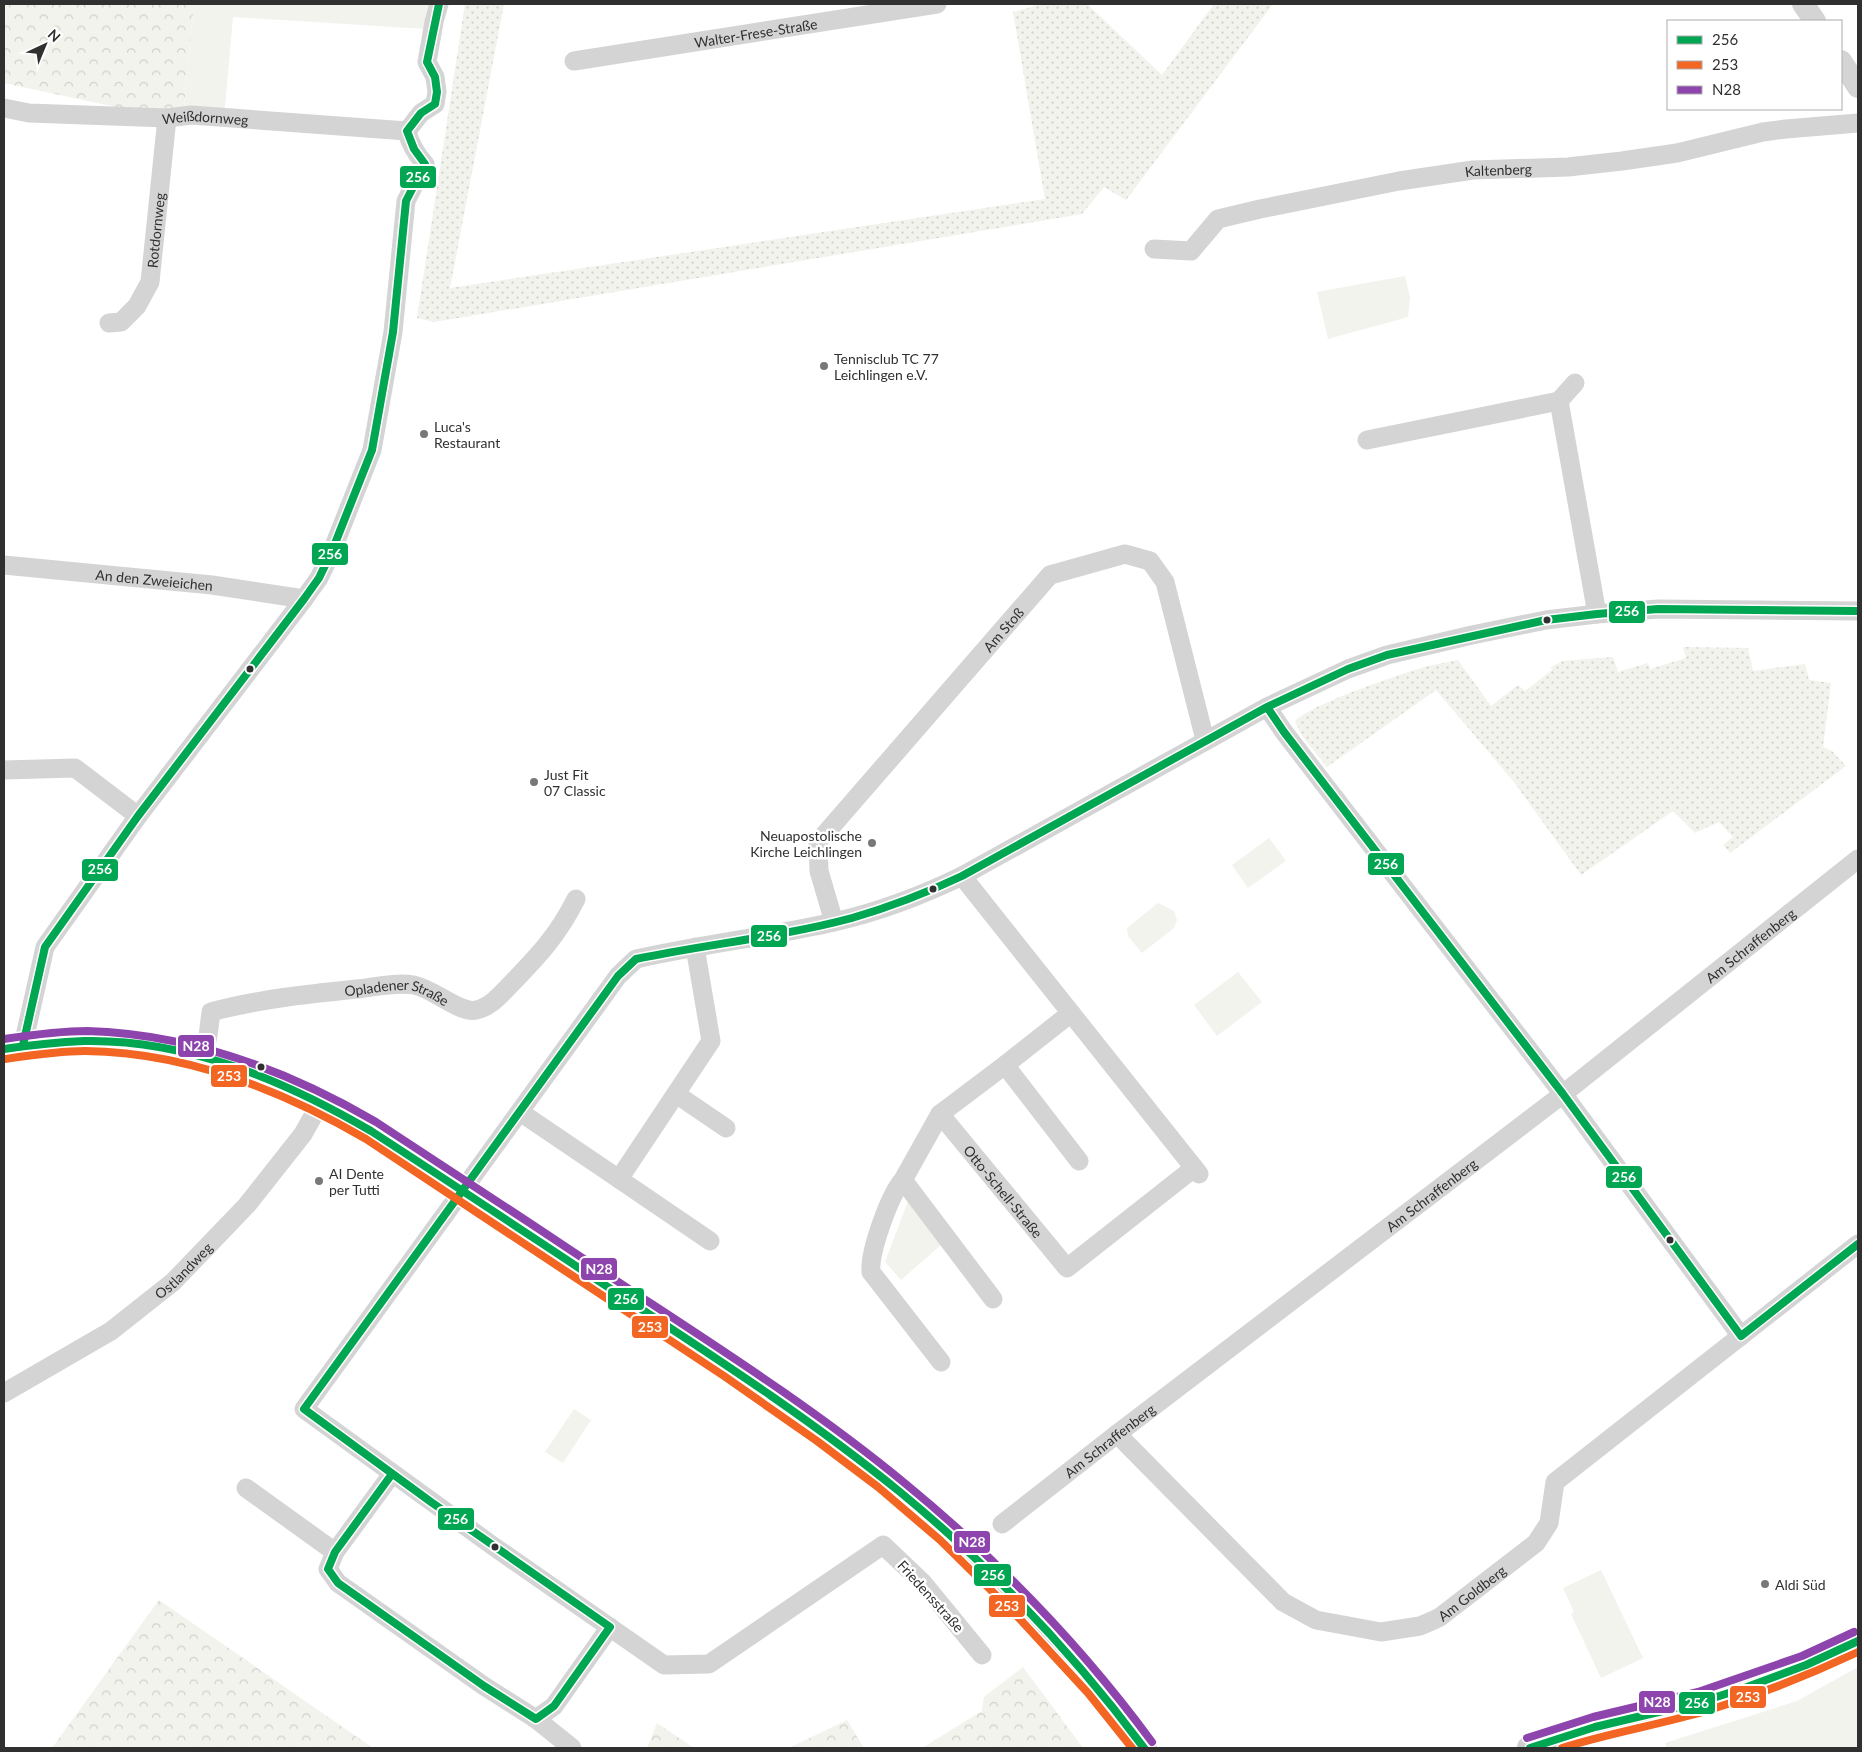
<svg xmlns="http://www.w3.org/2000/svg" width="1862" height="1752" viewBox="0 0 1862 1752" font-family="Lato,sans-serif">
<style>
.grass{fill:url(#grass-dots)}
.forest{fill:url(#forest-crowns)}
.park{fill:#f1f3ec}
.lines{fill:none;stroke-linecap:round;stroke-linejoin:round}
.minor{stroke:#d4d4d4;stroke-width:19}
.tertiary{stroke:#d4d4d4;stroke-width:22}
.secondary{stroke:#cecece;stroke-width:26}
.bus-1-casing{stroke:#fff;stroke-width:11}
.bus-2-casing{stroke:#fff;stroke-width:11}
.bus-3-casing{stroke:#fff;stroke-width:11}
.bus-1{stroke:#00a651;stroke-width:8}
.bus-2{stroke:#f26522;stroke-width:8}
.bus-3{stroke:#8e44ad;stroke-width:8}
.poi-dot{fill:#787878;stroke:#fff;stroke-width:2}
.bus-dot{fill:#303030;stroke:#fff;stroke-width:2}
.labels{text-anchor:middle;dominant-baseline:central;stroke-width:5;stroke-linejoin:round;paint-order:stroke}
.street-label{font-size:14px;fill:#303030;stroke:#fff}
.poi-label{font-size:14px;fill:#303030;stroke:#fff;text-anchor:start}
.line-badge{stroke:#fff;stroke-width:2}
.badge-label{font-size:14px;text-anchor:middle;font-weight:bold;fill:#fff}
</style>
<defs>
<pattern id="grass-dots" width="8" height="8" patternUnits="userSpaceOnUse" patternTransform="scale(1.25)"><rect width="8" height="8" fill="#f1f3ec"/><path d="M2 2h.1M6 6h.1" fill="none" stroke="#cfd1cb" stroke-width="1.8" stroke-linecap="round"/></pattern>
<pattern id="forest-crowns" width="20" height="18" patternUnits="userSpaceOnUse" patternTransform="scale(1.25)"><rect width="20" height="18" fill="#f1f3ec"/><path d="M2 6a3 3 0 1 1 6 0M12 15a3 3 0 1 1 6 0" fill="none" stroke="#cfd1cb"/></pattern>
</defs>
<rect width="100%" height="100%" fill="#fff"/>
<!-- grass -->
<path class="grass" d="M 465,4 L 504,4 L 450,288 L 1045,199 L 1013,12 L 1042,4 L 1087,4 L 1162,75 L 1214,4 L 1273,4 L 1126,200 L 1104,187 L 1082,214 L 434,322 L 417,318 Z
M 1683,647 L 1748,648 L 1753,671 L 1805,664 L 1809,680 L 1831,683 L 1823,747 L 1832,751 L 1846,766 L 1730,853 L 1723,845 L 1733,837 L 1719,822 L 1695,833 L 1673,811 L 1581,875 L 1514,782 L 1436,690 L 1327,767 L 1303,737 L 1295,722 C 1305,706 1406,672 1428,666 C 1438,664 1448,662 1458,660 L 1491,706 L 1518,685 L 1525,691 L 1552,670 L 1551,667 L 1563,661 L 1613,657 L 1618,672 L 1648,663 L 1650,669 L 1686,658 Z"/>
<!-- forest -->
<path class="forest" d="M 4,4 L 194,4 L 183,116 L 167,118 L 4,83 Z
M 159,1600 L 373,1748 L 52,1748 Z
M 1023,1667 L 1083,1748 L 922,1748 L 982,1711 L 984,1697 Z
M 847,1720 L 864,1748 L 789,1748 Z
M 657,1723 L 694,1748 L 647,1748 Z"/>
<!-- park -->
<path class="park" d="M 194,4 L 432,4 L 426,29 L 233,17 L 224,118 L 183,116 Z
M 1405,276 L 1410,297 L 1408,317 L 1328,339 L 1317,292 Z
M 1269,838 L 1286,861 L 1248,888 L 1232,865 Z
M 1158,903 L 1174,911 L 1177,920 L 1174,928 L 1142,953 L 1128,936 L 1127,928 Z
M 1238,972 L 1262,1002 L 1217,1036 L 1194,1005 Z
M 908,1201 L 942,1244 L 901,1280 L 885,1262 Z
M 574,1409 L 591,1420 L 563,1463 L 545,1452 Z
M 1601,1570 L 1643,1658 L 1601,1678 L 1571,1614 L 1574,1612 L 1563,1588 Z
M 1858,1667 L 1858,1748 L 1667,1748 L 1665,1743 L 1797,1701 Z"/>
<g class="lines">
<!-- minor -->
<g class="minor">
<path id="s1" d="M 574,61 L 937,4"/>
<path id="s2" d="M 4,108 L 29,113 L 167,118 L 191,115 L 407,131"/>
<path id="s3" d="M 1154,249 L 1191,251 L 1218,219 L 1260,209 L 1399,181 L 1473,170 L 1568,167 L 1622,161 L 1677,153 L 1763,132 L 1786,129 L 1858,123"/>
<path id="s4" d="M 109,323 L 121,322 L 137,306 L 150,282 L 167,118"/>
<path d="M 1559,401 L 1597,614"/>
<path d="M 1367,440 L 1559,401 L 1575,383"/>
<path id="s5" d="M 4,565 L 212,585 L 304,599"/>
<path d="M 1267,707 L 1284,732 L 1563,1094 L 1741,1336"/>
<path d="M 4,770 L 75,768 L 138,816"/>
<path d="M 962,876 L 1199,1174"/>
<path id="s6" d="M 834,922 L 819,871 L 818,842 L 1050,575 L 1125,554 L 1150,561 L 1165,582 L 1205,740"/>
<path d="M 695,947 L 711,1041 L 619,1179 L 710,1241"/>
<path d="M 23,1045 L 45,947 L 138,816 L 304,599 L 319,578 L 332,551 L 372,450 L 393,332 L 406,201 L 425,164 C 416,154 410,145 407,131 L 421,113 L 435,104 L 437,92 L 435,77 L 427,62 L 434,22 L 439,4"/>
<path id="s7" d="M 203,1058 L 208,1036 L 211,1012 C 259,999 308,994 357,989 C 375,987 396,982 414,985 C 434,989 460,1014 476,1010 C 491,1007 501,994 512,983 C 539,955 558,935 576,899"/>
<path d="M 1005,1065 L 1071,1013"/>
<path d="M 676,1094 L 726,1128"/>
<path d="M 520,1112 L 619,1179"/>
<path id="s8" d="M 940,1114 L 1067,1268 L 1194,1168"/>
<path d="M 903,1180 L 993,1299"/>
<path d="M 941,1362 L 871,1272 C 869,1252 890,1194 903,1180 L 940,1114 L 1005,1065 L 1079,1161"/>
<path id="s9" d="M 4,1393 L 111,1331 L 173,1282 L 247,1205 L 303,1134 L 321,1102"/>
<path id="s10" d="M 1117,1434 L 1283,1602 L 1316,1620 L 1381,1632 L 1420,1626 L 1434,1620 L 1440,1617 L 1536,1543 L 1549,1523 L 1555,1482 L 1858,1244"/>
<path d="M 392,1474 L 335,1552 L 328,1569 L 338,1583 L 484,1686 L 536,1719 L 554,1706 L 610,1627"/>
<path d="M 246,1488 L 335,1552"/>
<path id="s11" d="M 1002,1524 L 1117,1434 L 1563,1094 L 1858,859"/>
<path d="M 982,1655 L 923,1583 L 883,1545 L 709,1664 L 664,1665 L 493,1546 L 304,1409 L 618,976 L 636,959 C 702,944 768,937 834,922 C 878,912 921,896 962,876 L 1267,707 L 1348,669 L 1387,655 L 1472,635 L 1546,620 L 1597,614 L 1658,609 L 1858,611"/>
<path d="M 536,1719 L 572,1748"/>
</g>
<!-- tertiary -->
<path class="tertiary" d="M 1803,4 L 1815,21
M 1841,61 L 1858,87"/>
<!-- secondary -->
<path class="secondary" d="M 4,1049 C 111,1027 225,1053 321,1103 C 338,1111 354,1121 371,1131 C 459,1188 546,1246 634,1304 C 719,1360 804,1416 884,1479 C 927,1513 967,1551 1006,1590 C 1056,1640 1103,1691 1144,1748
M 1530,1748 L 1595,1727 L 1701,1702 L 1747,1687 L 1806,1665 L 1858,1641"/>
<defs>
<path id="bus-1" d="M 1267,707 L 1284,732 L 1563,1094 L 1741,1336
M 23,1045 L 45,947 L 138,816 L 304,599 L 319,578 L 332,551 L 372,450 L 393,332 L 406,201 L 425,164 L 414,149 L 407,131 L 421,113 L 435,104 L 437,92 L 435,77 L 427,62 L 439,4
M 4,1049 C 31,1045 57,1042 84,1041 C 186,1039 284,1080 371,1131 C 456,1186 541,1243 626,1299 C 719,1360 813,1421 900,1492 C 990,1566 1074,1654 1144,1748
M 1741,1336 L 1858,1244
M 304,1409 L 618,976 L 636,959 C 708,944 781,937 852,918 C 890,907 926,893 962,876 L 1267,707 L 1348,669 L 1387,655 L 1546,620 L 1597,614 L 1658,609 L 1858,611
M 304,1409 L 431,1502 L 610,1627
M 392,1474 L 335,1552 L 328,1569 L 338,1583 L 484,1686 L 536,1719 L 554,1706 L 610,1627
M 1530,1748 L 1595,1727 L 1701,1702 L 1747,1687 L 1806,1665 L 1858,1641"/>
<path id="bus-2" d="M 5,1059 C 32,1055 58,1051 85,1051 C 186,1052 280,1089 366,1139 L 724,1376 L 817,1441 L 878,1487 L 940,1540 L 1017,1616 L 1088,1693 L 1132,1748
M 1562,1748 C 1609,1733 1658,1725 1706,1711 C 1758,1695 1809,1675 1858,1652"/>
<path id="bus-3" d="M 4,1039 C 31,1035 59,1031 87,1031 C 191,1034 287,1070 376,1122 C 462,1178 547,1234 632,1291 C 725,1352 820,1413 907,1485 C 998,1560 1082,1647 1152,1742
M 1527,1738 L 1593,1717 L 1698,1692 L 1802,1656 L 1854,1632"/>
</defs>
<!-- bus-1 casing -->
<use href="#bus-1" class="bus-1-casing"/>
<!-- bus-2 casing -->
<use href="#bus-2" class="bus-2-casing"/>
<!-- bus-3 casing -->
<use href="#bus-3" class="bus-3-casing"/>
<!-- bus-1 -->
<use href="#bus-1" class="bus-1"/>
<!-- bus-2 -->
<use href="#bus-2" class="bus-2"/>
<!-- bus-3 -->
<use href="#bus-3" class="bus-3"/>
</g>
<!-- markers -->
<g class="poi-dot">
<circle cx="824" cy="366" r="5"/>
<circle cx="424" cy="434" r="5"/>
<circle cx="534" cy="782" r="5"/>
<circle cx="872" cy="843" r="5"/>
<circle cx="319" cy="1181" r="5"/>
<circle cx="1765" cy="1584" r="5"/>
</g>
<g class="bus-dot">
<circle cx="1547" cy="620" r="4.5"/>
<circle cx="250" cy="669" r="4.5"/>
<circle cx="933" cy="889" r="4.5"/>
<circle cx="261" cy="1067" r="4.5"/>
<circle cx="1670" cy="1240" r="4.5"/>
<circle cx="495" cy="1547" r="4.5"/>
</g>
<g class="labels">
<!-- street labels -->
<g class="street-label">
<text stroke="none"><textPath href="#s1" startOffset="184">Walter-Frese-Straße</textPath></text>
<text stroke="none"><textPath href="#s2" startOffset="202">Weißdornweg</textPath></text>
<text stroke="none"><textPath href="#s3" startOffset="364">Kaltenberg</textPath></text>
<text stroke="none"><textPath href="#s4" startOffset="114">Rotdornweg</textPath></text>
<text stroke="none"><textPath href="#s5" startOffset="151">An den Zweieichen</textPath></text>
<text stroke="none"><textPath href="#s6" startOffset="364">Am Stoß</textPath></text>
<text stroke="none"><textPath href="#s11" startOffset="946">Am Schraffenberg</textPath></text>
<text stroke="none"><textPath href="#s7" startOffset="236">Opladener Straße</textPath></text>
<text stroke="none"><textPath href="#s8" startOffset="100">Otto-Schell-Straße</textPath></text>
<text stroke="none"><textPath href="#s11" startOffset="541">Am Schraffenberg</textPath></text>
<text stroke="none"><textPath href="#s9" startOffset="218">Ostlandweg</textPath></text>
<text stroke="none"><textPath href="#s11" startOffset="136">Am Schraffenberg</textPath></text>
<text stroke="none"><textPath href="#s10" startOffset="441">Am Goldberg</textPath></text>
<text transform="translate(931 1596) rotate(48)">Friedensstraße</text>
</g>
<!-- poi labels -->
<g class="poi-label">
<text x="834" y="358">Tennisclub TC 77<tspan x="834" dy="16">Leichlingen e.V.</tspan></text>
<text x="434" y="426">Luca's<tspan x="434" dy="16">Restaurant</tspan></text>
<text x="544" y="774">Just Fit<tspan x="544" dy="16">07 Classic</tspan></text>
<text x="862" y="835" text-anchor="end">Neuapostolische<tspan x="862" dy="16">Kirche Leichlingen</tspan></text>
<text x="329" y="1173">AI Dente<tspan x="329" dy="16">per Tutti</tspan></text>
<text x="1775" y="1584">Aldi Süd</text>
</g>
</g>
<g class="line-badge">
<rect x="399" y="165" width="38" height="24" rx="5" fill="#00a651"/>
<rect x="311" y="542" width="38" height="24" rx="5" fill="#00a651"/>
<rect x="1608" y="600" width="38" height="24" rx="5" fill="#00a651"/>
<rect x="1367" y="852" width="38" height="24" rx="5" fill="#00a651"/>
<rect x="81" y="858" width="38" height="24" rx="5" fill="#00a651"/>
<rect x="750" y="924" width="38" height="24" rx="5" fill="#00a651"/>
<rect x="177" y="1034" width="38" height="24" rx="5" fill="#8e44ad"/>
<rect x="210" y="1064" width="38" height="24" rx="5" fill="#f26522"/>
<rect x="1605" y="1165" width="38" height="24" rx="5" fill="#00a651"/>
<rect x="580" y="1257" width="38" height="24" rx="5" fill="#8e44ad"/>
<rect x="607" y="1287" width="38" height="24" rx="5" fill="#00a651"/>
<rect x="631" y="1315" width="38" height="24" rx="5" fill="#f26522"/>
<rect x="437" y="1507" width="38" height="24" rx="5" fill="#00a651"/>
<rect x="953" y="1530" width="38" height="24" rx="5" fill="#8e44ad"/>
<rect x="973" y="1563" width="39" height="24" rx="5" fill="#00a651"/>
<rect x="988" y="1594" width="38" height="24" rx="5" fill="#f26522"/>
<rect x="1729" y="1685" width="38" height="24" rx="5" fill="#f26522"/>
<rect x="1638" y="1690" width="38" height="24" rx="5" fill="#8e44ad"/>
<rect x="1678" y="1691" width="38" height="24" rx="5" fill="#00a651"/>
</g>
<g class="badge-label">
<text x="418" y="182">256</text>
<text x="330" y="559">256</text>
<text x="1627" y="616">256</text>
<text x="1386" y="869">256</text>
<text x="100" y="874">256</text>
<text x="769" y="941">256</text>
<text x="196" y="1051">N28</text>
<text x="229" y="1081">253</text>
<text x="1624" y="1182">256</text>
<text x="599" y="1274">N28</text>
<text x="626" y="1304">256</text>
<text x="650" y="1332">253</text>
<text x="456" y="1524">256</text>
<text x="972" y="1547">N28</text>
<text x="993" y="1580">256</text>
<text x="1007" y="1611">253</text>
<text x="1748" y="1702">253</text>
<text x="1657" y="1707">N28</text>
<text x="1697" y="1708">256</text>
</g>
<!-- border -->
<rect width="1862" height="1752" fill="none" stroke="#303030" stroke-width="10"/>
<!-- legend -->
<rect x="1667" y="20" width="175" height="90" fill="#ffffff" stroke="#acacac"/>
<rect x="1677" y="36" width="25" height="8" fill="#00a651" stroke="#acacac"/>
<text x="1712" y="45" font-size="15" fill="#303030">256</text>
<rect x="1677" y="61" width="25" height="8" fill="#f26522" stroke="#acacac"/>
<text x="1712" y="70" font-size="15" fill="#303030">253</text>
<rect x="1677" y="86" width="25" height="8" fill="#8e44ad" stroke="#acacac"/>
<text x="1712" y="95" font-size="15" fill="#303030">N28</text>
<!-- north arrow -->
<g transform="translate(45 45) rotate(44)" stroke="#ffffff" stroke-width="4" paint-order="stroke">
<path d="M0-4L9 19L0 12L-9 19Z" fill="#303030"/>
<text y="-8" font-size="14" font-weight="bold" text-anchor="middle" fill="#303030">N</text>
</g>
</svg>
